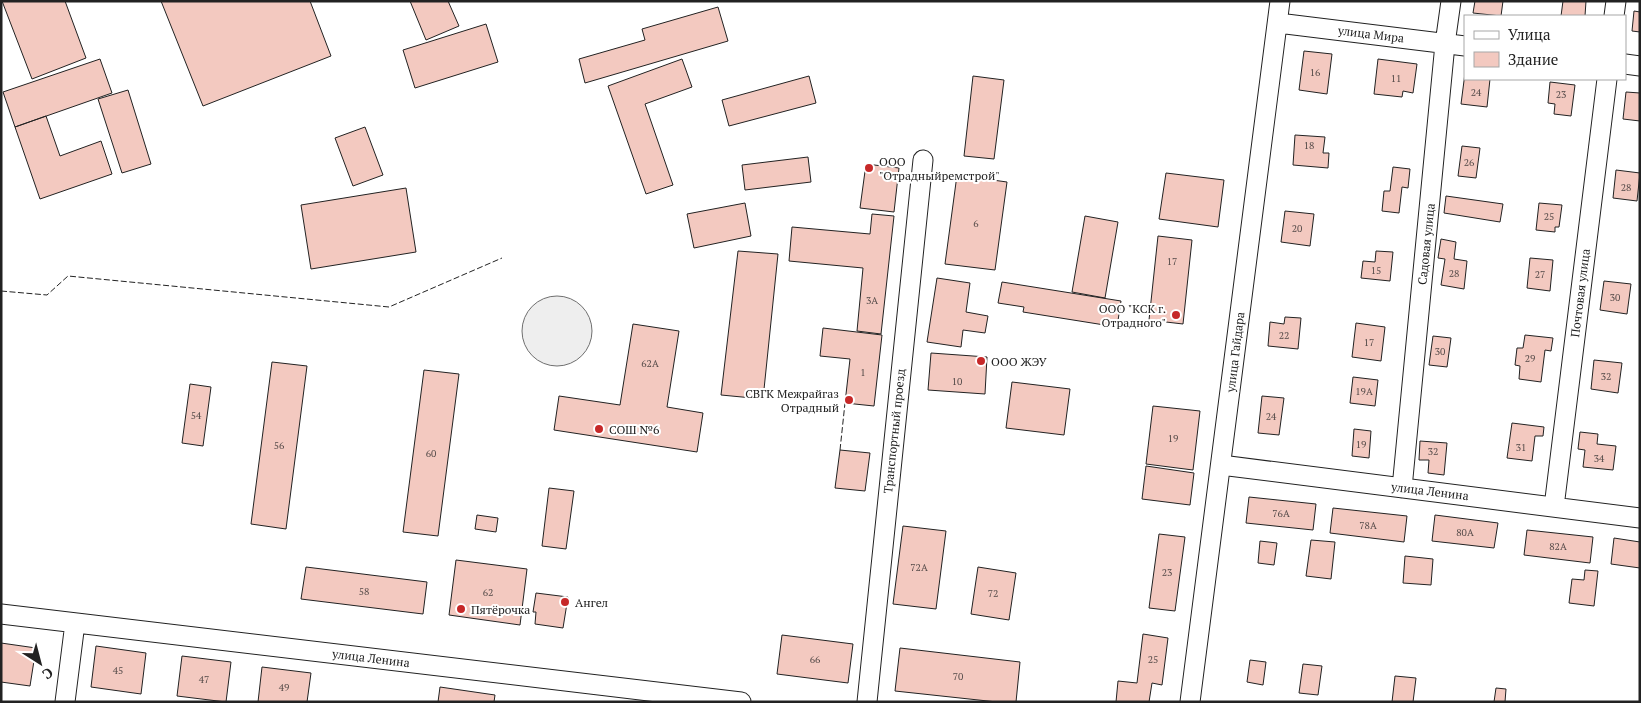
<svg xmlns="http://www.w3.org/2000/svg" width="1641" height="703" viewBox="0 0 1641 703" font-family="'PT Serif',serif">
<style>
.green{fill:#eee;stroke:#6f6f6f}
.building{fill:#f3c9c0;stroke:#222}
.lines{fill:none;stroke-linecap:round;stroke-linejoin:round}
.minor-casing{stroke:#222;stroke-width:21}
.minor{stroke:#fff;stroke-width:19}
.fence{stroke:#222;stroke-width:1;stroke-dasharray:6 2.5;stroke-linecap:butt}
.poi-dot{fill:#c62828;stroke:#fff;stroke-width:2}
.labels{text-anchor:middle;dominant-baseline:central;stroke-width:4;stroke-linejoin:round;paint-order:stroke}
.number-label{font-size:10px;fill:#564c4a}
.street-label{font-size:12px;fill:#222;stroke:#fff}
.poi-label{font-size:12px;fill:#222;stroke:#fff;text-anchor:start}
</style>
<rect width="100%" height="100%" fill="#fff"/>
<!-- green -->
<path class="green" d="M522 331a35 35 0 1 1 70 0a35 35 0 1 1-70 0Z"/>
<!-- building -->
<path class="building" d="M 2,1 L 65,1 L 86,58 L 32,79 Z
M 161,1 L 310,1 L 331,56 L 203,106 Z
M 410,1 L 448,1 L 459,26 L 426,40 Z
M 1475,1 L 1503,1 L 1501,16 L 1473,13 Z
M 1563,1 L 1586,1 L 1585,16 L 1561,16 Z
M 718,7 L 728,41 L 585,83 L 579,59 L 645,40 L 642,29 Z
M 1634,11 L 1640,12 L 1640,32 L 1632,31 Z
M 486,24 L 498,62 L 415,88 L 403,50 Z
M 1304,51 L 1332,54 L 1327,94 L 1299,90 Z
M 100,59 L 112,93 L 15,127 L 3,92 Z
M 682,59 L 692,87 L 645,104 L 673,185 L 646,194 L 608,86 Z
M 1378,59 L 1417,64 L 1413,93 L 1403,91 L 1402,97 L 1374,94 Z
M 1465,73 L 1465,79 L 1490,79 L 1487,107 L 1461,104 Z
M 809,76 L 816,103 L 729,126 L 722,100 Z
M 973,76 L 1004,80 L 994,159 L 964,156 Z
M 1550,82 L 1575,85 L 1571,116 L 1554,114 L 1555,104 L 1548,103 Z
M 128,90 L 151,164 L 122,173 L 98,99 Z
M 1626,92 L 1640,93 L 1640,121 L 1623,119 Z
M 46,116 L 60,156 L 101,141 L 112,174 L 40,199 L 15,127 Z
M 365,127 L 383,175 L 353,186 L 335,138 Z
M 1295,135 L 1325,137 L 1323,153 L 1329,153 L 1328,168 L 1293,165 Z
M 1462,146 L 1480,148 L 1476,178 L 1458,176 Z
M 808,157 L 811,182 L 745,190 L 742,165 Z
M 866,164 L 899,168 L 894,212 L 860,208 Z
M 1393,167 L 1410,169 L 1408,188 L 1402,187 L 1399,213 L 1382,211 L 1384,191 L 1390,191 Z
M 1616,170 L 1640,173 L 1637,201 L 1613,198 Z
M 1166,173 L 1224,180 L 1218,227 L 1159,219 Z
M 957,175 L 1007,182 L 995,270 L 945,264 Z
M 406,188 L 416,252 L 311,269 L 301,205 Z
M 1446,196 L 1503,204 L 1500,222 L 1444,213 Z
M 745,203 L 751,236 L 694,248 L 687,214 Z
M 1539,203 L 1562,205 L 1559,227 L 1555,227 L 1555,232 L 1536,230 Z
M 1285,211 L 1314,214 L 1310,246 L 1281,242 Z
M 872,214 L 894,216 L 881,334 L 857,331 L 863,268 L 789,261 L 792,227 L 870,234 Z
M 1085,216 L 1118,222 L 1105,298 L 1072,292 Z
M 1158,236 L 1192,240 L 1183,324 L 1149,320 Z
M 1441,239 L 1456,242 L 1454,259 L 1467,261 L 1464,289 L 1441,285 L 1445,259 L 1438,258 Z
M 738,251 L 778,254 L 763,399 L 721,395 Z
M 1376,251 L 1393,252 L 1390,281 L 1361,278 L 1363,261 L 1375,262 Z
M 1530,258 L 1553,260 L 1550,291 L 1527,288 Z
M 937,278 L 970,283 L 966,312 L 988,316 L 985,333 L 963,330 L 961,347 L 927,342 Z
M 1604,281 L 1631,284 L 1627,314 L 1600,310 Z
M 1002,282 L 1121,301 L 1117,327 L 1023,312 L 1024,307 L 998,303 Z
M 1285,317 L 1301,318 L 1298,349 L 1268,346 L 1270,322 L 1284,324 Z
M 1356,323 L 1385,327 L 1381,361 L 1352,357 Z
M 633,324 L 679,331 L 667,407 L 703,413 L 697,452 L 554,430 L 559,396 L 620,405 Z
M 823,328 L 882,335 L 874,406 L 845,403 L 850,359 L 820,356 Z
M 1525,335 L 1553,338 L 1551,351 L 1545,350 L 1541,382 L 1519,379 L 1520,366 L 1515,365 L 1517,348 L 1523,348 Z
M 1433,336 L 1451,338 L 1447,367 L 1429,365 Z
M 931,353 L 987,357 L 985,394 L 928,390 Z
M 1594,360 L 1622,363 L 1618,393 L 1591,389 Z
M 272,362 L 307,366 L 286,529 L 251,524 Z
M 424,370 L 459,374 L 438,536 L 403,532 Z
M 1353,377 L 1378,380 L 1375,406 L 1350,403 Z
M 1012,382 L 1070,389 L 1064,435 L 1006,428 Z
M 190,384 L 211,387 L 203,446 L 182,443 Z
M 1262,396 L 1284,398 L 1279,435 L 1258,433 Z
M 1153,406 L 1200,411 L 1193,470 L 1146,464 Z
M 1512,423 L 1544,427 L 1543,436 L 1535,436 L 1532,461 L 1507,458 Z
M 1354,429 L 1371,431 L 1369,458 L 1352,456 Z
M 1580,432 L 1598,434 L 1597,444 L 1616,446 L 1613,470 L 1583,467 L 1585,450 L 1578,449 Z
M 1420,441 L 1447,443 L 1444,475 L 1428,473 L 1429,460 L 1419,460 Z
M 840,450 L 870,453 L 865,491 L 835,488 Z
M 1146,466 L 1194,473 L 1190,505 L 1142,499 Z
M 549,488 L 574,491 L 566,549 L 542,546 Z
M 1249,497 L 1316,504 L 1313,530 L 1246,523 Z
M 1333,508 L 1407,516 L 1404,542 L 1330,533 Z
M 477,515 L 498,518 L 496,532 L 475,529 Z
M 1435,515 L 1498,523 L 1494,548 L 1432,541 Z
M 903,526 L 946,531 L 936,609 L 893,604 Z
M 1527,530 L 1593,537 L 1590,563 L 1524,555 Z
M 1159,534 L 1185,537 L 1175,611 L 1149,608 Z
M 1614,538 L 1640,542 L 1640,568 L 1611,564 Z
M 1311,540 L 1335,542 L 1331,579 L 1306,576 Z
M 1260,541 L 1277,543 L 1274,565 L 1258,563 Z
M 1405,556 L 1433,559 L 1431,585 L 1403,583 Z
M 456,560 L 527,569 L 520,625 L 449,615 Z
M 306,567 L 427,582 L 423,614 L 301,599 Z
M 978,567 L 1016,573 L 1009,620 L 971,614 Z
M 1585,570 L 1598,571 L 1594,606 L 1569,603 L 1572,579 L 1584,580 Z
M 536,593 L 568,597 L 563,628 L 535,624 L 536,612 L 533,612 Z
M 1143,634 L 1168,638 L 1162,685 L 1152,683 L 1149,702 L 1116,702 L 1118,681 L 1137,683 Z
M 782,635 L 853,644 L 848,683 L 777,674 Z
M 1,643 L 36,648 L 30,686 L 1,682 Z
M 96,646 L 146,653 L 141,694 L 91,687 Z
M 900,648 L 1020,662 L 1016,702 L 997,702 L 895,691 Z
M 182,656 L 231,662 L 226,702 L 177,696 Z
M 1250,660 L 1266,662 L 1263,685 L 1247,682 Z
M 1303,664 L 1322,666 L 1318,695 L 1299,693 Z
M 262,667 L 311,673 L 307,702 L 258,702 Z
M 1395,676 L 1416,678 L 1413,702 L 1392,702 Z
M 440,687 L 495,695 L 494,702 L 438,702 Z
M 1496,688 L 1506,689 L 1505,702 L 1494,702 Z"/>
<g class="lines">
<defs>
<path id="minor" d="M 1614,16 L 1616,1
M 1278,23 L 1465,46
M 1625,64 L 1640,66
M 1221,465 L 1640,518
M 1402,488 L 1445,44 L 1451,1
M 1554,507 L 1607,79
M 1,614 L 741,702
M 65,702 L 75,623
M 867,702 L 923,160
M 1190,702 L 1280,1"/>
</defs>
<!-- minor casing -->
<use href="#minor" class="minor-casing"/>
<!-- minor -->
<use href="#minor" class="minor"/>
<!-- fence -->
<path class="fence" d="M 1,291 L 47,295 L 68,276 L 389,307 L 502,258
M 840,450 L 845,403"/>
</g>
<!-- markers -->
<g class="poi-dot">
<circle cx="869" cy="168" r="5"/>
<circle cx="1176" cy="315" r="5"/>
<circle cx="981" cy="361" r="5"/>
<circle cx="849" cy="400" r="5"/>
<circle cx="599" cy="429" r="5"/>
<circle cx="565" cy="602" r="5"/>
<circle cx="461" cy="609" r="5"/>
</g>
<g class="labels">
<!-- number labels -->
<g class="number-label">
<text x="1315" y="72">16</text>
<text x="1396" y="78">11</text>
<text x="1476" y="92">24</text>
<text x="1561" y="94">23</text>
<text x="1309" y="145">18</text>
<text x="1469" y="162">26</text>
<text x="1626" y="187">28</text>
<text x="1549" y="216">25</text>
<text x="976" y="223">6</text>
<text x="1297" y="228">20</text>
<text x="1172" y="261">17</text>
<text x="1376" y="270">15</text>
<text x="1454" y="273">28</text>
<text x="1540" y="274">27</text>
<text x="1615" y="297">30</text>
<text x="872" y="300">3А</text>
<text x="1284" y="335">22</text>
<text x="1369" y="342">17</text>
<text x="1440" y="351">30</text>
<text x="1530" y="358">29</text>
<text x="650" y="363">62А</text>
<text x="863" y="372">1</text>
<text x="1606" y="376">32</text>
<text x="957" y="381">10</text>
<text x="1364" y="391">19А</text>
<text x="196" y="415">54</text>
<text x="1271" y="416">24</text>
<text x="1173" y="438">19</text>
<text x="1361" y="444">19</text>
<text x="279" y="445">56</text>
<text x="1521" y="447">31</text>
<text x="1433" y="451">32</text>
<text x="431" y="453">60</text>
<text x="1599" y="458">34</text>
<text x="1281" y="513">76А</text>
<text x="1368" y="525">78А</text>
<text x="1465" y="532">80А</text>
<text x="1558" y="546">82А</text>
<text x="919" y="567">72А</text>
<text x="1167" y="572">23</text>
<text x="364" y="591">58</text>
<text x="488" y="592">62</text>
<text x="993" y="593">72</text>
<text x="815" y="659">66</text>
<text x="1153" y="659">25</text>
<text x="118" y="670">45</text>
<text x="958" y="676">70</text>
<text x="204" y="679">47</text>
<text x="284" y="687">49</text>
</g>
<!-- street labels -->
<g class="street-label">
<text transform="translate(1371 34) rotate(7)">улица Мира</text>
<text transform="translate(1426 244) rotate(-84)">Садовая улица</text>
<text transform="translate(1580 293) rotate(-83)">Почтовая улица</text>
<text transform="translate(1235 352) rotate(-83)">улица Гайдара</text>
<text transform="translate(894 431) rotate(-84)">Транспортный проезд</text>
<text transform="translate(1430 491) rotate(7)">улица Ленина</text>
<text transform="translate(371 658) rotate(7)">улица Ленина</text>
</g>
<!-- poi labels -->
<g class="poi-label">
<text x="879" y="161">ООО<tspan x="879" dy="14">"Отрадныйремстрой"</tspan></text>
<text x="1166" y="308" text-anchor="end">ООО "КСК г.<tspan x="1166" dy="14">Отрадного"</tspan></text>
<text x="991" y="361">ООО ЖЭУ</text>
<text x="839" y="393" text-anchor="end">СВГК Межрайгаз<tspan x="839" dy="14">Отрадный</tspan></text>
<text x="609" y="429">СОШ №6</text>
<text x="575" y="602">Ангел</text>
<text x="471" y="609">Пятёрочка</text>
</g>
</g>
<!-- border -->
<rect width="1641" height="703" fill="none" stroke="#222222" stroke-width="5"/>
<!-- legend -->
<rect x="1464" y="15" width="162" height="65" fill="#ffffff" stroke="#a7a7a7"/>
<rect x="1474" y="31" width="25" height="8" fill="#ffffff" stroke="#a7a7a7"/>
<text x="1508" y="40" font-size="15" fill="#222222">Улица</text>
<rect x="1474" y="52" width="25" height="15" fill="#f3c9c0" stroke="#a7a7a7"/>
<text x="1508" y="65" font-size="15" fill="#222222">Здание</text>
<!-- north arrow -->
<g transform="translate(40 663) rotate(144)" stroke="#ffffff" stroke-width="4" paint-order="stroke">
<path d="M0-4L9 19L0 12L-9 19Z" fill="#222222"/>
<text y="-8" font-size="14" font-weight="bold" text-anchor="middle" fill="#222222">С</text>
</g>
</svg>
